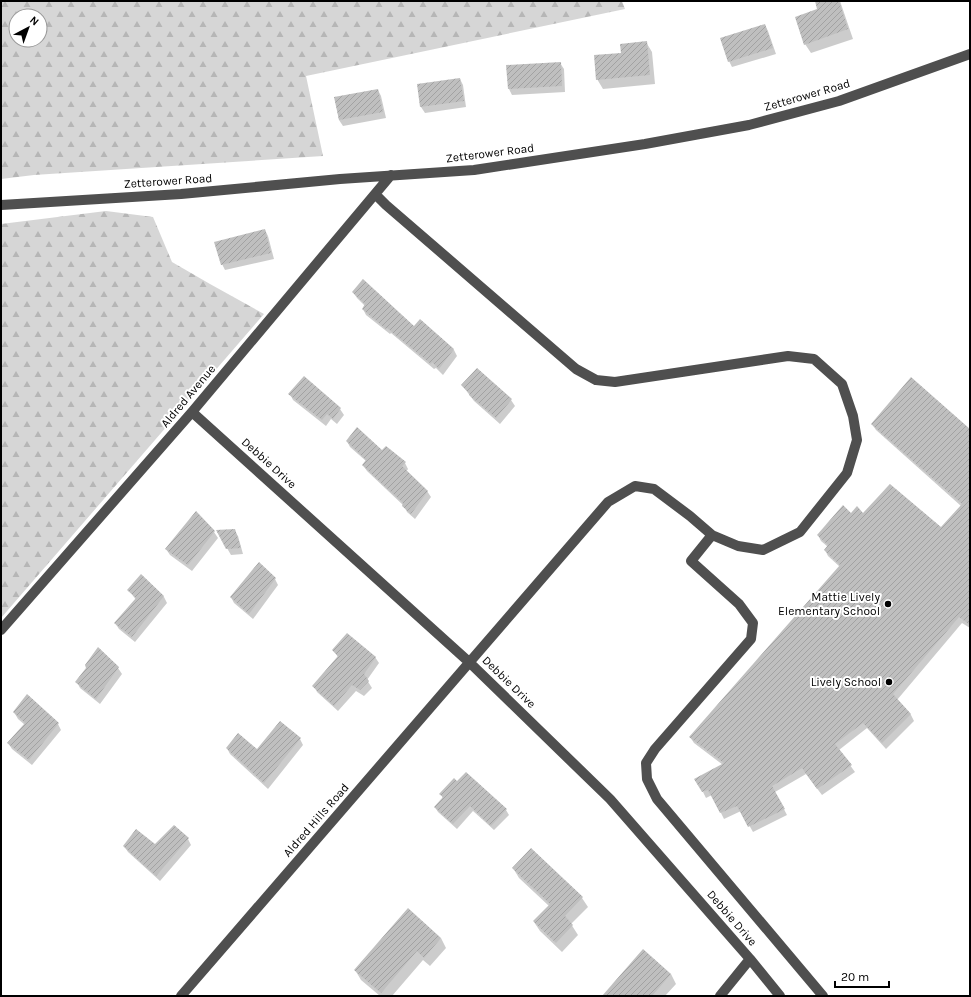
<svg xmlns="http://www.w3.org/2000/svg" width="971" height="997" viewBox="0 0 971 997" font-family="Karla,sans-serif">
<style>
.forest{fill:url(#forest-firs);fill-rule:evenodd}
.shadow{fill:#0003}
.building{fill:url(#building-hatch)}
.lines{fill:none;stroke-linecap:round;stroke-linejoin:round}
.minor{stroke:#4f4f4f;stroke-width:10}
.poi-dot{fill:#000;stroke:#fff;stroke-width:1.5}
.labels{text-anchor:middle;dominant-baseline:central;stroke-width:4;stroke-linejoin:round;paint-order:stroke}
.street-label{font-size:12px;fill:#000;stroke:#fff}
.poi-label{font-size:12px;fill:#000;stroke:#fff;text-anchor:end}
</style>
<defs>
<pattern id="forest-firs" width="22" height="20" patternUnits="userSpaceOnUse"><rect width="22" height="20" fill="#d6d6d6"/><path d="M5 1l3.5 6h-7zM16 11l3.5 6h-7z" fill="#b6b6b6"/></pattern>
<pattern id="building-hatch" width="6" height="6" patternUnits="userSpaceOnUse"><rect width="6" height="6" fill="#bfbfbf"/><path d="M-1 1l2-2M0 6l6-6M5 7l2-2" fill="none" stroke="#a2a2a2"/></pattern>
</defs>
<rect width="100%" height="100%" fill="#fff"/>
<!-- forest -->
<path class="forest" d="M 1,1 L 622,1 L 625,9 L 306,76 L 323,156 L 34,175 L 1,179 ZM 16,16 L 40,16 L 40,40 L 16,40 Z
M 106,211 L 153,217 L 172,262 L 210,284 L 264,314 L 1,618 L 1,224 Z"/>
<!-- shadow -->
<path class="shadow" d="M 816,1 L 840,1 L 853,39 L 811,53 L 805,44 L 819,9 Z
M 765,25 L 768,31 L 776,54 L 732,67 L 729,61 Z
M 646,42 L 652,52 L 655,84 L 603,89 L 597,79 L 622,54 Z
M 560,63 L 564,69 L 565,92 L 512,95 L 509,89 L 507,66 Z
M 460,79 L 463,85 L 466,107 L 425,113 L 421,107 Z
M 378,90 L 381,96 L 386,118 L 343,126 L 339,120 L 335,98 Z
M 265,230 L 268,236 L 274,259 L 225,270 L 222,264 Z
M 353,292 L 414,327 L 420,320 L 454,350 L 457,356 L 443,375 L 436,368 L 434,369 L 391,333 L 390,334 L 366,315 L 363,309 L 365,306 L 357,298 Z
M 462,385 L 511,400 L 515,406 L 500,424 L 474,401 Z
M 290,394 L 340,409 L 344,415 L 337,424 L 331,419 L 326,426 L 293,400 Z
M 872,424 L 970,430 L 970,628 L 962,623 L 897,700 L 911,715 L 914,721 L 886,749 L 867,728 L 839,750 L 855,772 L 822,795 L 806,774 L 775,792 L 787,815 L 753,832 L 741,811 L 724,819 L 712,795 L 706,798 L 703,792 L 723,765 L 694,743 L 690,737 L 840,567 L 828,556 L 825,550 L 828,547 L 821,541 L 818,535 L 851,514 L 863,514 L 941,529 L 961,506 L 876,430 Z
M 347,441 L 382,451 L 405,463 L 408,469 L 406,472 L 427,491 L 431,497 L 415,519 L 407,512 L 404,506 L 367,471 L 363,465 L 366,461 L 350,447 Z
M 234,530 L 238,536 L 243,554 L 231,555 L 217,531 Z
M 214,532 L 218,538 L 192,571 L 170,555 L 166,549 Z
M 141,575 L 164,597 L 167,603 L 135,642 L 119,629 L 115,623 L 136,600 L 129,590 Z
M 275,579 L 278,585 L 253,619 L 234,603 L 231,597 Z
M 333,650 L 375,657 L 379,663 L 367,680 L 372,688 L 364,696 L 356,691 L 338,711 L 317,692 L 314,686 L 338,657 Z
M 118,668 L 122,674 L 100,704 L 80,688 L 77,682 Z
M 14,712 L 58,724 L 61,730 L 32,765 L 12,749 L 8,743 L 25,725 L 18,719 Z
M 300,739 L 303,745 L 268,789 L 230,754 L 227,748 L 257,750 Z
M 441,794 L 506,810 L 509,815 L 494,830 L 473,811 L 457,829 L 438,812 L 435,807 L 443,799 Z
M 188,839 L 191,845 L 160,881 L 128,852 L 124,846 L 155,845 Z
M 513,868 L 582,898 L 588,907 L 571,924 L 578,935 L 562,952 L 540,931 L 534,922 L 549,906 L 519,878 Z
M 441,938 L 446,948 L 430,966 L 423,960 L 392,996 L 380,996 L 361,980 L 355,970 Z
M 671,974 L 676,984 L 665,996 L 603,996 Z"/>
<!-- building -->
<path class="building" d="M 815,1 L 839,1 L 848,29 L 804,45 L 795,17 L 817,9 Z
M 765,24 L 773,48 L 728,62 L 720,38 Z
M 647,41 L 650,75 L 596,80 L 594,55 L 621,53 L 620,44 Z
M 561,62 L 562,86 L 508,89 L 506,65 Z
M 460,78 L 464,101 L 420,107 L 417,84 Z
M 378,89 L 383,112 L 339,120 L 334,97 Z
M 265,229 L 271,253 L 221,265 L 214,242 Z
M 363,279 L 414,326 L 420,319 L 454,349 L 439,369 L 432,362 L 431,364 L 387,328 L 386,329 L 362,309 L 365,304 L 352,292 Z
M 477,368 L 512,399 L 496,418 L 469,395 L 470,394 L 461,385 Z
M 304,376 L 341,408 L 333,419 L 327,414 L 322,420 L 288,394 Z
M 911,377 L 970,429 L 970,625 L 959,617 L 893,694 L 911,714 L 882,743 L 863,723 L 835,744 L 852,765 L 817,789 L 802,768 L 772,786 L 785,809 L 748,827 L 737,806 L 720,813 L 708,790 L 702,792 L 694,779 L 724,763 L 689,737 L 840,565 L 824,550 L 828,545 L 817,535 L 843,505 L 851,513 L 857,506 L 863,513 L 890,484 L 941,527 L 962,504 L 871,424 Z
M 357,427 L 382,450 L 386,446 L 406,462 L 402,466 L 428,491 L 411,514 L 402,506 L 403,503 L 362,465 L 366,460 L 346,441 Z
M 196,511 L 215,531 L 188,565 L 165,549 Z
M 235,529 L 241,548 L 226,549 L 216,530 Z
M 259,562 L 276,578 L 249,614 L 230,597 Z
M 141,574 L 164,596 L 132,637 L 114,623 L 136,598 L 127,590 Z
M 347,633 L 376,657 L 364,674 L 369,681 L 360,690 L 352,685 L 334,706 L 312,686 L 338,656 L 332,650 Z
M 98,647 L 119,667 L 96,699 L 75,682 L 86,668 L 85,665 Z
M 27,694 L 59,723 L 29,760 L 7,743 L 25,723 L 13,712 Z
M 280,721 L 301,738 L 264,783 L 226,748 L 238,733 L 257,749 Z
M 466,772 L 507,809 L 491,826 L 470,806 L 453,824 L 434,807 L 443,797 L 439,794 L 454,778 L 457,781 Z
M 174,825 L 189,838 L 156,876 L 123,846 L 136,829 L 155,844 Z
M 531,848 L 583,897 L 565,916 L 573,925 L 556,943 L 533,921 L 550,904 L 512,868 Z
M 408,908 L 441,938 L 424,958 L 417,951 L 381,993 L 354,970 Z
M 643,949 L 671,974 L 652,996 L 602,996 Z"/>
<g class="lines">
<!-- minor -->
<path class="minor" d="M 1,205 L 181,194 L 340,179 L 474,170 L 645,144 L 749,125 L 839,101 L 970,54
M 192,412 L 469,662 L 610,799 L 750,959 L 780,996
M 712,535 L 691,561 L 739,604 L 753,623 L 751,639 L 655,749 L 646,763 L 647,779 L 657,799 L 823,996
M 1,630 L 192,412 L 391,175
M 181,996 L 608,502 L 635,486 L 654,489 L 690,516 L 712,535 L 738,546 L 763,550 L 800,532 L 847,473 L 857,440 L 853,416 L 842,384 L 814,359 L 788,356 L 615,382 L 596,380 L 576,369 L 386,205 L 375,194
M 720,996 L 750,959"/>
</g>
<!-- markers -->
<g class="poi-dot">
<circle cx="888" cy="604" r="4"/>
<circle cx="889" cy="682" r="4"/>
</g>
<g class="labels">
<!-- street labels -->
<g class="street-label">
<text transform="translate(807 95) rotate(-16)">Zetterower Road</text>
<text transform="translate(490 153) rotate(-7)">Zetterower Road</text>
<text transform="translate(168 181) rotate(-4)">Zetterower Road</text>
<text transform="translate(188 396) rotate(-50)">Aldred Avenue</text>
<text transform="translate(269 463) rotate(42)">Debbie Drive</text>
<text transform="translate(509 682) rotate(44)">Debbie Drive</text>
<text transform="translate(316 820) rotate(-49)">Aldred Hills Road</text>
<text transform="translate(732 918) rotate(49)">Debbie Drive</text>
</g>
<!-- poi labels -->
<g class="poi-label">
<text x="880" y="597">Mattie Lively<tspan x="880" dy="14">Elementary School</tspan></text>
<text x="881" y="682">Lively School</text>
</g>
</g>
<!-- border -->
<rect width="971" height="997" fill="none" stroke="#000000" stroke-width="4"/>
<!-- north arrow -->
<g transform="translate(28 28) rotate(41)"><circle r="19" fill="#ffffff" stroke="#999999"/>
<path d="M0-3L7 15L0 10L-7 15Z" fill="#000000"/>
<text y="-6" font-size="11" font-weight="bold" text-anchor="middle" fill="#000000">N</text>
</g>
<!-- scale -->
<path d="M835 981v6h54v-6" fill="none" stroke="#000000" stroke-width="2"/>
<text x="841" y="981" font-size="12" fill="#000000" stroke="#ffffff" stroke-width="3" paint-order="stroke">20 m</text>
</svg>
